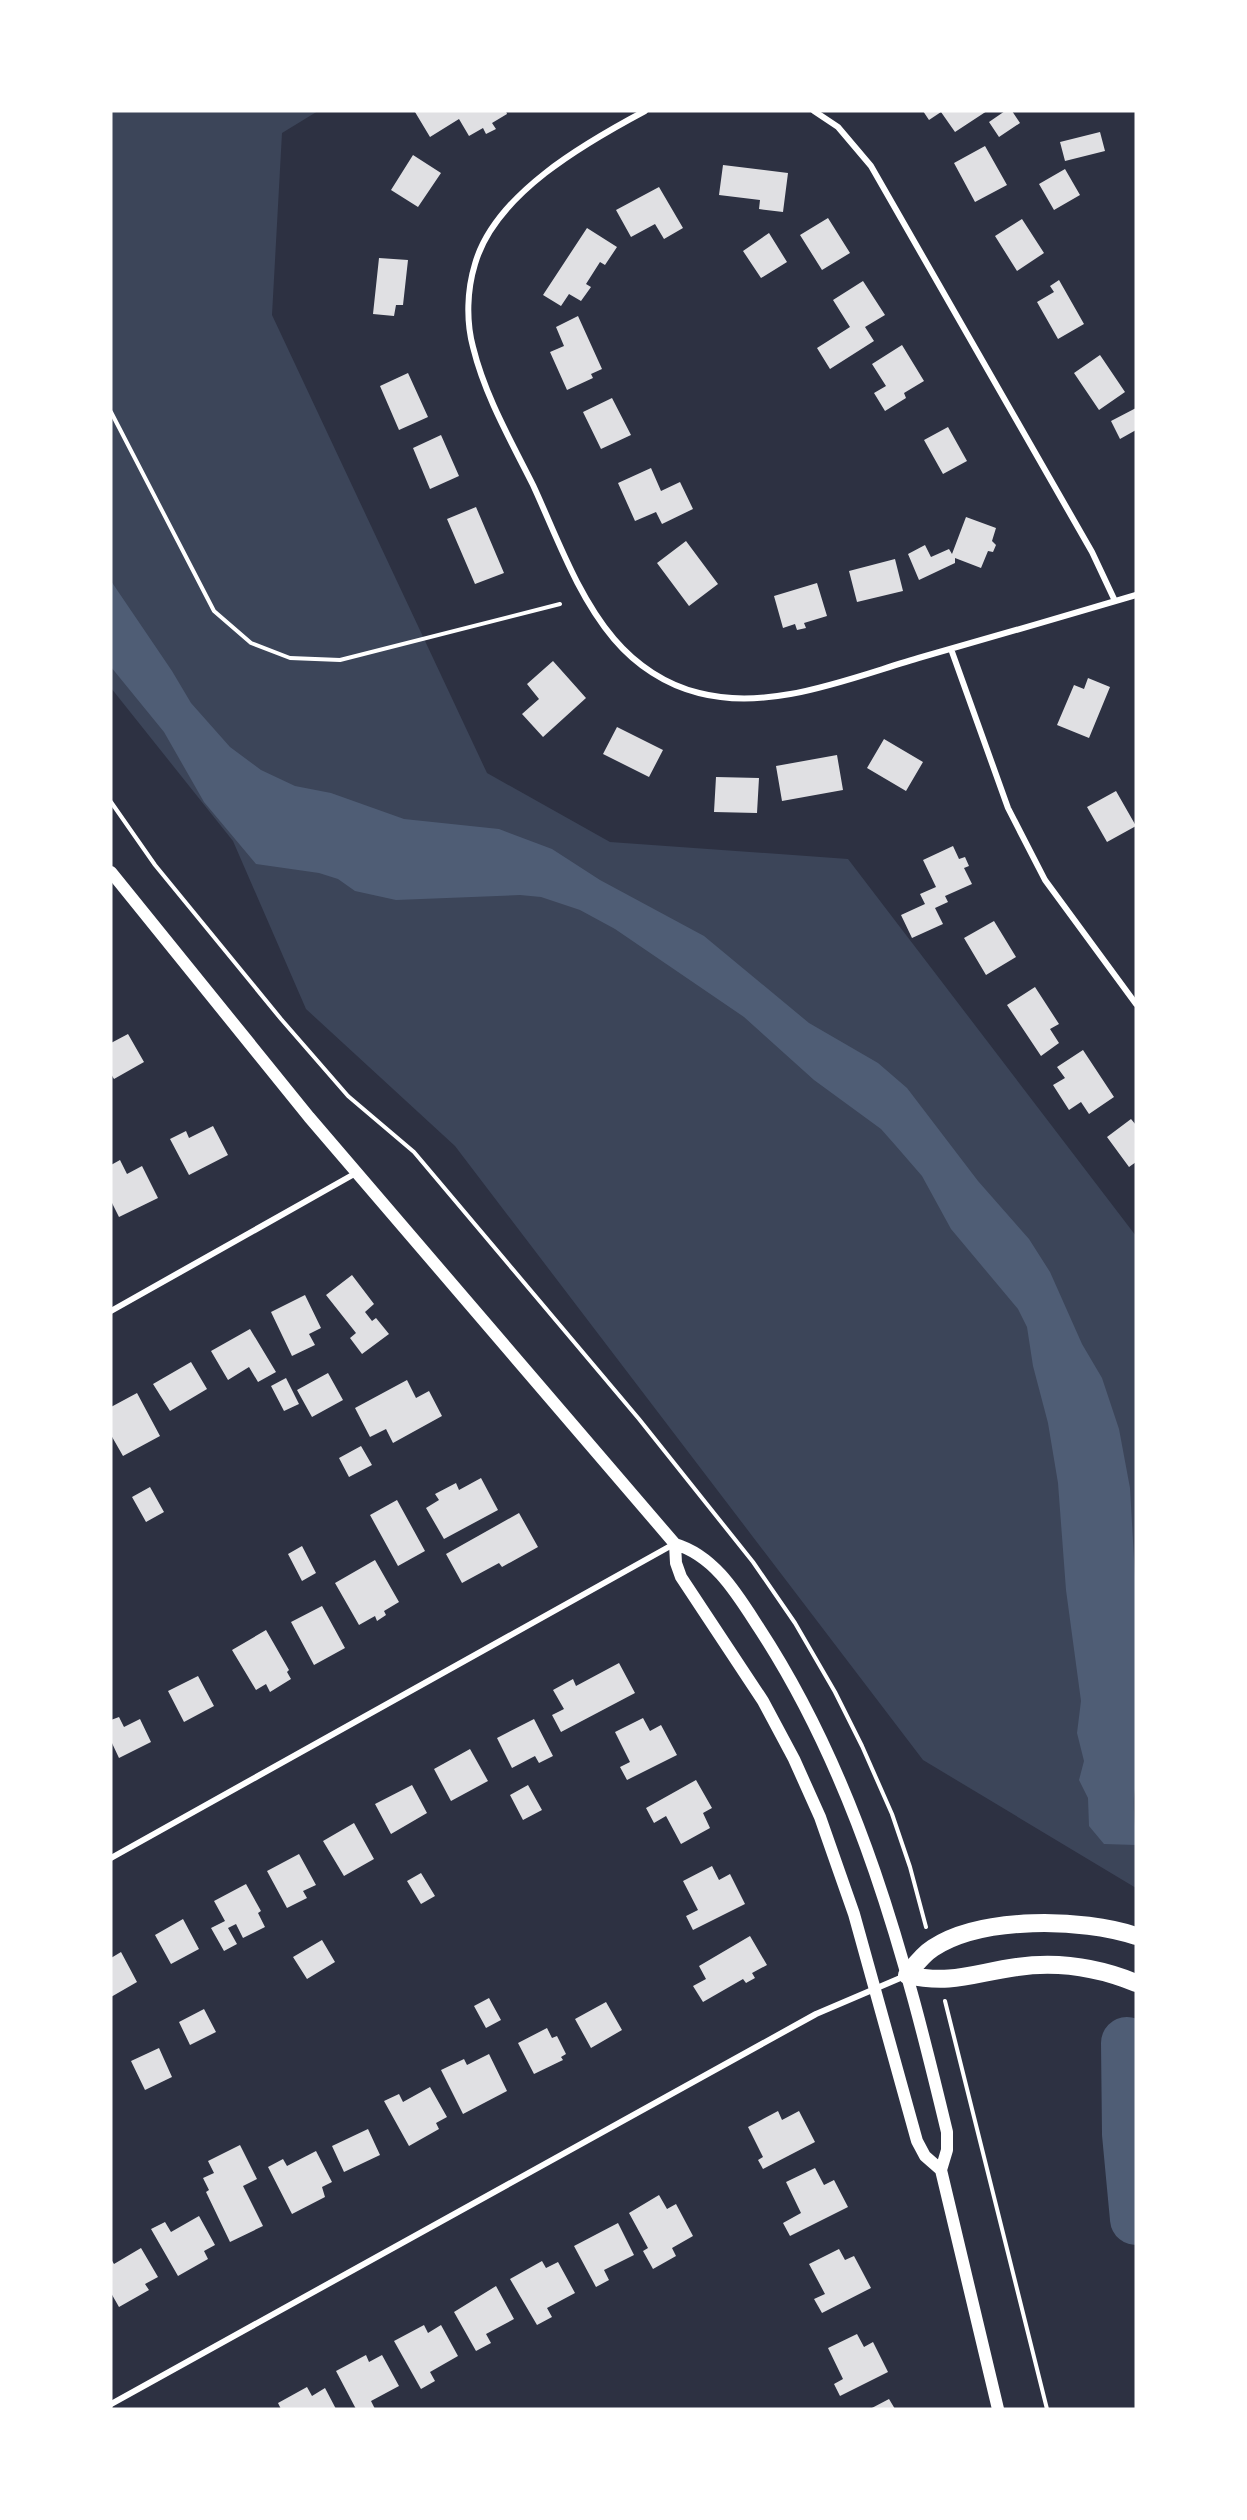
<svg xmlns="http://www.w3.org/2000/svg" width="1247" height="2520" viewBox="0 0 1247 2520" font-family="Roboto,sans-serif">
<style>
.green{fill:#3c4559}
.water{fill:#4f5d75}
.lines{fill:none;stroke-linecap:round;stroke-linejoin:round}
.river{stroke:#4f5d75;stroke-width:52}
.building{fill:#e0e0e3}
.path{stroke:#fff;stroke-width:4}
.minor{stroke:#fff;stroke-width:6}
.secondary{stroke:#fff;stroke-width:12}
.motorway{stroke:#fff;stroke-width:18}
</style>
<rect width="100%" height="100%" fill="#2d3142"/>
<!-- green -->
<path class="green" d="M 111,111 L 318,111 L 282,133 L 272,315 L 487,773 L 610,842 L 848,859 L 1136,1236 L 1136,1888 L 923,1760 L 455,1146 L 306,1009 L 233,841 L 111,688 Z"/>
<!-- water -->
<path class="water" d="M 111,581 L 172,671 L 191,703 L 230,747 L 261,770 L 295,786 L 331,793 L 404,819 L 499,829 L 552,849 L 600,880 L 704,936 L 809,1023 L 878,1063 L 907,1088 L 978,1181 L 1029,1239 L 1050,1272 L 1082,1344 L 1102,1378 L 1119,1429 L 1130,1488 L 1136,1594 L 1136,1786 C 1131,1799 1136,1828 1136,1845 L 1104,1844 L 1089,1826 L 1088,1798 L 1079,1780 L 1084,1761 L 1077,1733 L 1081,1701 L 1066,1590 L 1058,1483 L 1048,1423 L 1033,1366 L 1027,1327 L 1018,1309 L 951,1229 L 922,1176 L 896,1146 L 881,1129 L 814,1080 L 744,1017 L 615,929 L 580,910 L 541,897 L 520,895 L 396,900 L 355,891 L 338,879 L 319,873 L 256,864 L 204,802 L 164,732 L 111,667 Z"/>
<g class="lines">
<!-- river -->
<path class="river" d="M 1127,2043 L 1128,2134 L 1136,2219"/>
</g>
<!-- building -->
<path class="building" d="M 506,111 L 507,114 L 492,123 L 496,129 L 486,134 L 483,128 L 469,136 L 459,119 L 430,137 L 415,112 Z
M 923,111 L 987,111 L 955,132 L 941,112 L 929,120 Z
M 1005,111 L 1012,111 L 1020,123 L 999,137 L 989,122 Z
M 1100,132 L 1105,151 L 1065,161 L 1060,142 Z
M 985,146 L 1007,185 L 975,202 L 954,163 Z
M 413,155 L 441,173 L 418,207 L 391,190 Z
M 723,165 L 788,173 L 783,212 L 759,209 L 760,200 L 719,195 Z
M 1065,169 L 1080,195 L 1054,210 L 1039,184 Z
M 659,187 L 683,228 L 664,239 L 655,224 L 631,237 L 616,210 Z
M 828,218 L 850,253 L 822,270 L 800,235 Z
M 1022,219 L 1044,253 L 1017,271 L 995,236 Z
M 587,228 L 617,247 L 605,265 L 600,262 L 586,284 L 591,287 L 581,301 L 569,294 L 561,306 L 543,295 Z
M 769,233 L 787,262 L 761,278 L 743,251 Z
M 379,258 L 408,260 L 403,305 L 396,305 L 394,316 L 373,314 Z
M 1059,280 L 1084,324 L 1058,339 L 1037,302 L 1054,292 L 1050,286 Z
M 863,281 L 885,315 L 865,327 L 874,341 L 830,369 L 817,348 L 850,327 L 833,300 Z
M 578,316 L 602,369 L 591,374 L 593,378 L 567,390 L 550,352 L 564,346 L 556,327 Z
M 902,345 L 924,381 L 904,393 L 906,398 L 885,411 L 874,393 L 886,386 L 872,364 Z
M 1100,355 L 1125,392 L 1099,410 L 1074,373 Z
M 408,373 L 428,417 L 399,430 L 380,386 Z
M 612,398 L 631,435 L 601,449 L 583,412 Z
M 1136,408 L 1136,430 L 1120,439 L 1111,421 Z
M 948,427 L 967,461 L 943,474 L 924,440 Z
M 441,435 L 459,476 L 430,489 L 413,448 Z
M 651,468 L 661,491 L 680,482 L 693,509 L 662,524 L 656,512 L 635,521 L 618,483 Z
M 476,507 L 504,573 L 475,584 L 447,519 Z
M 966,517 L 996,528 L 992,541 L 996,545 L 993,552 L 988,551 L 981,568 L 955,558 L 955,563 L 919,580 L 908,554 L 925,545 L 931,557 L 949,549 L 952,554 Z
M 686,541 L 718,584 L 689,606 L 657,563 Z
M 895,559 L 903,591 L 857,602 L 849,571 Z
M 817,583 L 827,616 L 804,623 L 806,628 L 797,630 L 795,624 L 783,628 L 774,596 Z
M 553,661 L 586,698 L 543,737 L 522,714 L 539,699 L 527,684 Z
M 1088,678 L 1110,687 L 1089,738 L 1057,725 L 1074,685 L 1084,689 Z
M 617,727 L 663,750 L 649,777 L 603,754 Z
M 884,739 L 923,762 L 906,791 L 867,768 Z
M 837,755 L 843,790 L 782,801 L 776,766 Z
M 716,777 L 759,778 L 757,813 L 714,812 Z
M 1116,791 L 1136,826 L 1107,842 L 1087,807 Z
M 953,846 L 959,859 L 965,857 L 969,866 L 964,868 L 972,884 L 945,896 L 948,902 L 935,908 L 943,924 L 912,938 L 901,915 L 925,904 L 920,894 L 936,887 L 923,860 Z
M 994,921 L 1016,957 L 986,975 L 964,938 Z
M 1035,987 L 1059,1024 L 1050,1029 L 1059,1043 L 1041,1056 L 1007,1005 Z
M 128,1034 L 144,1062 L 114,1079 L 111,1074 L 111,1043 Z
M 1083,1050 L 1114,1097 L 1089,1114 L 1081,1102 L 1069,1110 L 1053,1085 L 1065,1078 L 1057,1067 Z
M 1131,1119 L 1136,1125 L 1136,1162 L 1129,1167 L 1107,1137 Z
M 213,1126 L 228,1155 L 189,1175 L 170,1139 L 186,1131 L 189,1138 Z
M 120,1160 L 127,1174 L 142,1166 L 158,1198 L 119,1217 L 111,1201 L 111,1165 Z
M 352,1275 L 374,1304 L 365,1312 L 372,1321 L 376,1318 L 389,1334 L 362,1354 L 350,1338 L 356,1333 L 326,1295 Z
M 305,1295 L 321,1328 L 309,1334 L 315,1345 L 292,1356 L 271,1312 Z
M 250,1329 L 276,1372 L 258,1382 L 249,1367 L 228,1380 L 211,1351 Z
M 191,1362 L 207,1389 L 170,1411 L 153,1384 Z
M 328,1373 L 343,1400 L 312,1417 L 297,1390 Z
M 286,1378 L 299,1404 L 284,1411 L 271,1386 Z
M 407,1380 L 416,1398 L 429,1391 L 442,1416 L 393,1443 L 386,1429 L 370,1437 L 355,1408 Z
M 137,1393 L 160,1436 L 123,1456 L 111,1435 L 111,1407 Z
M 361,1446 L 372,1465 L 349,1477 L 339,1458 Z
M 481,1478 L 498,1510 L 444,1539 L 426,1508 L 439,1500 L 435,1494 L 456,1483 L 459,1490 Z
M 150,1487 L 164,1512 L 146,1522 L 132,1497 Z
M 397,1500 L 425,1551 L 398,1566 L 370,1515 Z
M 519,1513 L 538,1547 L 502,1567 L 499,1563 L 462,1583 L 446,1554 Z
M 302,1546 L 316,1573 L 302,1581 L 288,1554 Z
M 375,1560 L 399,1602 L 384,1611 L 386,1615 L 377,1621 L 375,1616 L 359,1625 L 335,1583 Z
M 322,1606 L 345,1648 L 314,1665 L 291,1622 Z
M 266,1630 L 289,1670 L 287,1672 L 291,1679 L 270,1692 L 266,1684 L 256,1690 L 232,1650 Z
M 619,1663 L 635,1693 L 561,1732 L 552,1715 L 564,1709 L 553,1690 L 573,1679 L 576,1686 Z
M 198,1676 L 214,1706 L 184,1722 L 168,1691 Z
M 119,1717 L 124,1727 L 140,1719 L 151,1742 L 119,1758 L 111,1741 L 111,1720 Z
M 643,1718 L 650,1731 L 661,1725 L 677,1755 L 627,1780 L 620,1767 L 630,1762 L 615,1732 Z
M 534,1719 L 553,1756 L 539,1763 L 535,1756 L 512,1768 L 497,1738 Z
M 470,1749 L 488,1781 L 451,1801 L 434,1769 Z
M 696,1780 L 712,1808 L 703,1813 L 710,1828 L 681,1844 L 666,1816 L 654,1823 L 646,1808 Z
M 412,1785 L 427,1813 L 391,1834 L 375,1804 Z
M 528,1785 L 542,1810 L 523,1820 L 510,1795 Z
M 354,1823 L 374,1859 L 344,1876 L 323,1841 Z
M 299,1854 L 316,1885 L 303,1891 L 307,1898 L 287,1908 L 267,1871 Z
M 712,1866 L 719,1880 L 730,1874 L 745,1904 L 693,1930 L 686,1916 L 698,1910 L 683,1881 Z
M 421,1873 L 435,1896 L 421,1904 L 407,1881 Z
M 246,1884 L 261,1911 L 258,1913 L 265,1927 L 243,1938 L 236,1924 L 228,1928 L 237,1944 L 224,1951 L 211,1928 L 225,1921 L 214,1901 Z
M 183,1919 L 199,1949 L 171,1964 L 155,1935 Z
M 750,1936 L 767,1965 L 752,1973 L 755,1978 L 746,1983 L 743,1979 L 703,2002 L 693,1986 L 706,1979 L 699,1966 Z
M 322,1940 L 335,1962 L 307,1979 L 293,1957 Z
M 121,1952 L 137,1982 L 111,1997 L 111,1958 Z
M 489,1998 L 501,2020 L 486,2028 L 474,2006 Z
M 606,2002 L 622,2030 L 591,2048 L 575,2019 Z
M 204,2009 L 216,2032 L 190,2045 L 179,2022 Z
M 547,2028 L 552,2038 L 557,2036 L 566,2054 L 561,2057 L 563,2060 L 534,2074 L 518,2043 Z
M 159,2048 L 172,2077 L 145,2090 L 131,2061 Z
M 489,2054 L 507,2091 L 463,2114 L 441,2070 L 464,2059 L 467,2065 Z
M 430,2087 L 447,2117 L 436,2123 L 439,2129 L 409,2146 L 384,2101 L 399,2094 L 403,2102 Z
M 778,2111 L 782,2120 L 799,2111 L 815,2142 L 763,2169 L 758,2160 L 763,2157 L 748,2127 Z
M 368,2129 L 380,2155 L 344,2172 L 332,2146 Z
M 240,2145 L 257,2179 L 243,2186 L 263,2226 L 230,2242 L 206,2192 L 209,2190 L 203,2178 L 214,2173 L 208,2161 Z
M 316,2151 L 332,2182 L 322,2187 L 325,2197 L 292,2214 L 268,2167 L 283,2159 L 287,2166 Z
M 815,2168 L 824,2185 L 834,2180 L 848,2207 L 790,2236 L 783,2223 L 801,2213 L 786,2182 Z
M 659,2195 L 667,2209 L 676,2204 L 693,2236 L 672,2248 L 676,2256 L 653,2269 L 643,2251 L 648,2248 L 629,2213 Z
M 199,2216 L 215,2245 L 204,2251 L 208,2259 L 178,2276 L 151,2229 L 165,2222 L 171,2232 Z
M 618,2223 L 634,2255 L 604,2270 L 609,2280 L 596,2287 L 574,2246 Z
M 141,2248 L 158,2277 L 145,2284 L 149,2290 L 119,2307 L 111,2293 L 111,2259 L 114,2264 Z
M 839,2249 L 845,2260 L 854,2256 L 871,2288 L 822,2313 L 814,2299 L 825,2294 L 809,2264 Z
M 542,2261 L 546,2268 L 558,2262 L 575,2293 L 547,2308 L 552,2317 L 537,2325 L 510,2279 Z
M 496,2286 L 514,2319 L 486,2334 L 491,2343 L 476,2351 L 454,2312 Z
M 424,2325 L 428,2333 L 441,2325 L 458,2356 L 430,2372 L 435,2381 L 421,2389 L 394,2341 Z
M 857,2334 L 864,2347 L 873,2342 L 888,2372 L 840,2396 L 834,2384 L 843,2379 L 828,2348 Z
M 366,2355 L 369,2362 L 382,2355 L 399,2386 L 371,2401 L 375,2409 L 356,2409 L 336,2371 Z
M 307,2387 L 312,2396 L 325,2388 L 336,2409 L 281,2409 L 278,2403 Z
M 889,2399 L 895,2409 L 870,2409 Z"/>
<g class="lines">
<!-- path -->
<path class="path" d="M 111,412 L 214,611 L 251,643 L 290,658 L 340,660 L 560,604
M 111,802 L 155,865 L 281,1019 L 348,1096 L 414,1152 L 639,1419 L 753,1562 L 795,1623 L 835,1692 L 862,1746 L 892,1814 L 910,1867 L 926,1927
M 945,2001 L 1047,2409"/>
<!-- minor -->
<path class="minor" d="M 645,111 C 585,143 495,194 475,264 C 467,290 466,321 473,347 C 485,396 511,441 533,485 C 557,537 577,595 614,639 C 636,665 666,685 699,693 C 772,712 852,677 922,657 C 993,637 1065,616 1136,595
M 814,111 L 838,127 L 871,166 L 1092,552 L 1115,601
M 951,649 L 1008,808 L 1045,880 L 1136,1004
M 111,1311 L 356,1173
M 111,1858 L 674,1544
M 111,2404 L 816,2014 L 905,1976"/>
<!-- secondary -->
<path class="secondary" d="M 111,872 L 309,1117 L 675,1544 C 715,1556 737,1594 759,1628 C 859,1781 905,1957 947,2132 L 947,2150 L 941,2170 L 998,2409
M 675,1544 L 676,1563 L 681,1577 L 763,1701 L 794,1759 L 820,1817 L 854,1914 L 917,2141 L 925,2156 L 941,2170"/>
<!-- motorway -->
<path class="motorway" d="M 1136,1936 C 1082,1918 982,1916 933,1948 C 922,1955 915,1965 907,1975 C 952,1985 974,1973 1017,1967 C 1059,1961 1097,1967 1136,1983"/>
</g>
<!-- border -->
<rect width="1247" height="2520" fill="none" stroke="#ffffff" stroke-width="225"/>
</svg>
